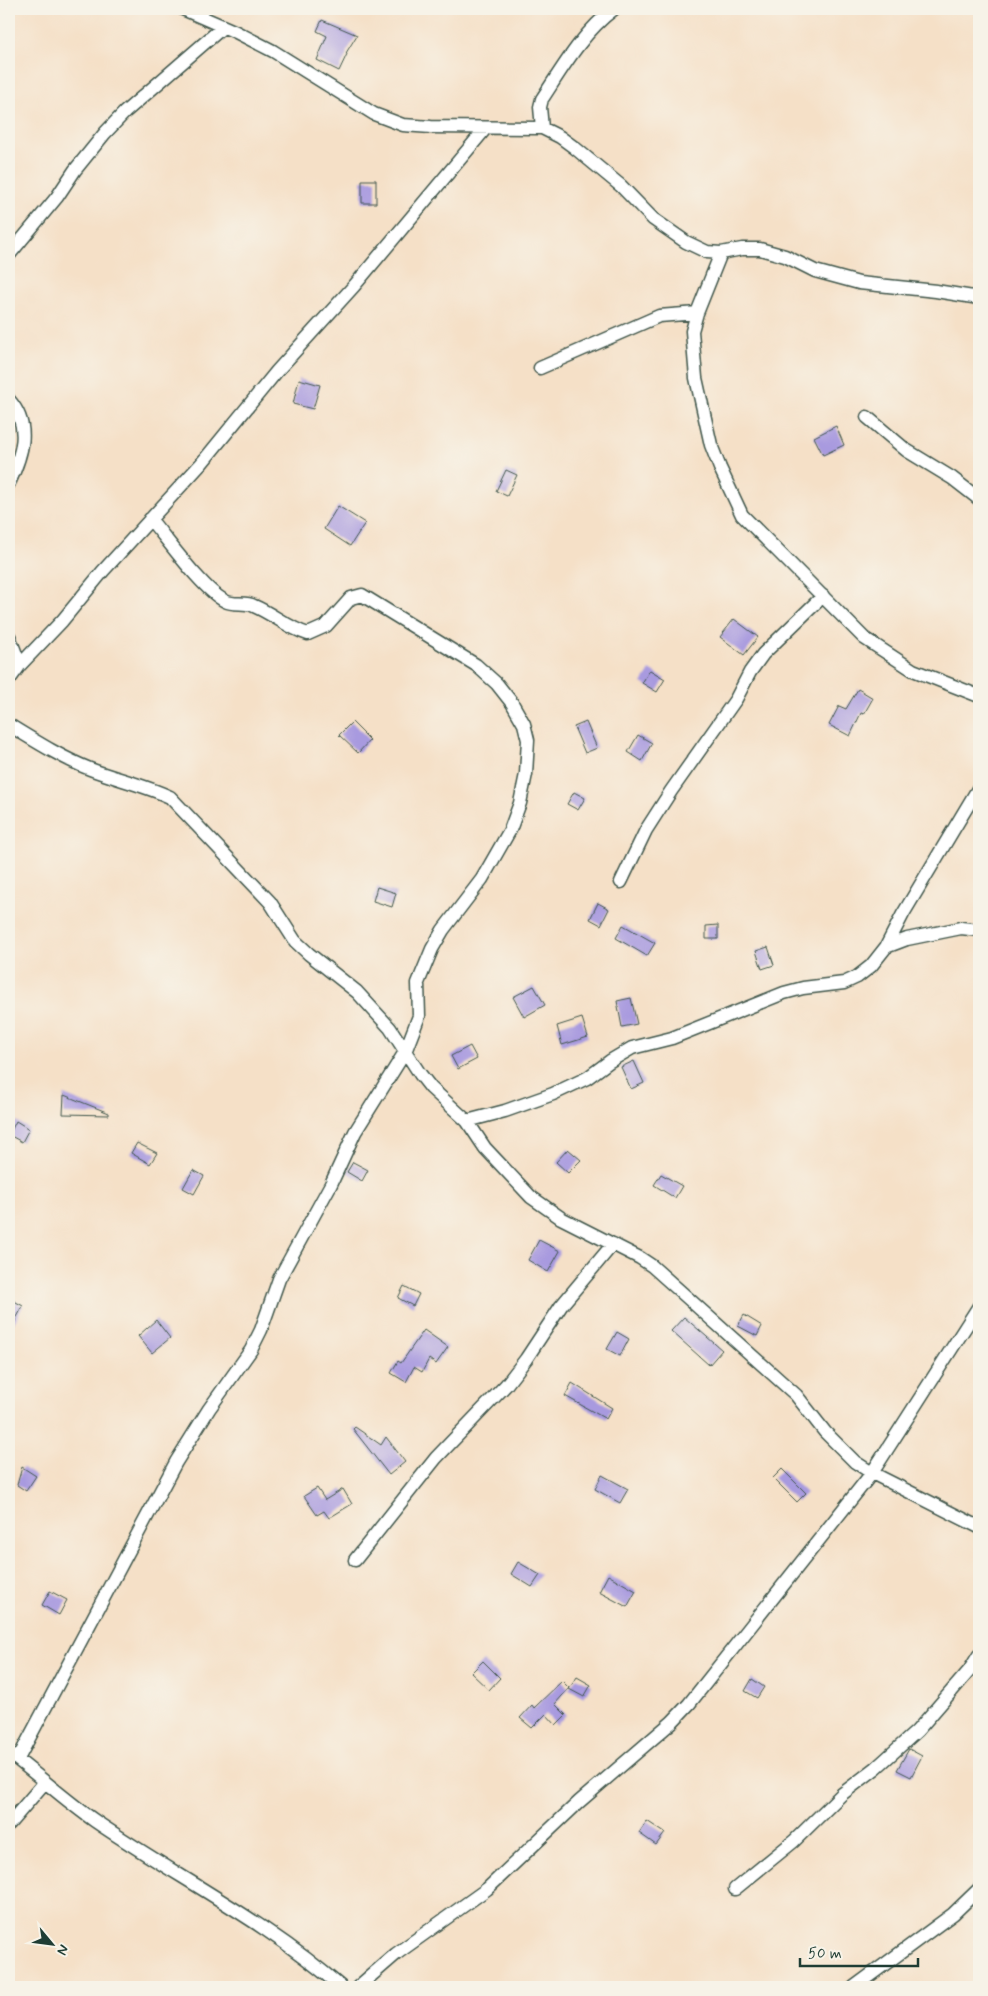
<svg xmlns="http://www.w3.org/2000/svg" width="988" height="1996" viewBox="0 0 988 1996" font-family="Mynerve,sans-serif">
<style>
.building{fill:#a89adf}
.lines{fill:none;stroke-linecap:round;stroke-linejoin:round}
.street-casing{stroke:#3f554a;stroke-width:15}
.street{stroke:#fff;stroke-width:12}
</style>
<rect width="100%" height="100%" fill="#f7f3e8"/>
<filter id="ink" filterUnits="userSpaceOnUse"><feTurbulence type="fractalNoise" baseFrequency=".02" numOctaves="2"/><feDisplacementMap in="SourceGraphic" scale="10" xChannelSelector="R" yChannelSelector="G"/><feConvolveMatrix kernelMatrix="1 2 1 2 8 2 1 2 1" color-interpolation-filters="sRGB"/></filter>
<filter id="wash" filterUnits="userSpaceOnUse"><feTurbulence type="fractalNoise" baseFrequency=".0096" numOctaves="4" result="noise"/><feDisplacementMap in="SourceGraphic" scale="20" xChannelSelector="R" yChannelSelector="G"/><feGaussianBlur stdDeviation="1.12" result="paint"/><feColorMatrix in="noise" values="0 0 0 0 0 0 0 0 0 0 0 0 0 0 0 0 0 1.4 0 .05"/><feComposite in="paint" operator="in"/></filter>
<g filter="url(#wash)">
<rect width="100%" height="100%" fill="#f5e0c7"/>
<g id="blocks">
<!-- building -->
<path class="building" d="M 322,20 L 357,35 L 346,53 L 347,54 L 339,71 L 317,60 L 327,36 L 317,31 Z
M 362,180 L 376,180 L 376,203 L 362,203 Z
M 299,379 L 320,385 L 313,409 L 293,404 Z
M 836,426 L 844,445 L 823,455 L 814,437 Z
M 506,470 L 517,475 L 507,496 L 496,491 Z
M 338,506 L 365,523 L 350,546 L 324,529 Z
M 734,619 L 758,637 L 744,655 L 720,637 Z
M 650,670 L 665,679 L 657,692 L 642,683 Z
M 858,689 L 873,698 L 864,714 L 861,713 L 850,736 L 829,725 L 839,706 L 846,709 Z
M 352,722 L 370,740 L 358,753 L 339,735 Z
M 586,722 L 597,748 L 585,753 L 574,727 Z
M 638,735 L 652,743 L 642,761 L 628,752 Z
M 574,792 L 585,798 L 578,810 L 567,804 Z
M 377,887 L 396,893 L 392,907 L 373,901 Z
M 598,903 L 609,909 L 601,925 L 590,919 Z
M 623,925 L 655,943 L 647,956 L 616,938 Z
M 718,925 L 718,939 L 706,939 L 706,926 Z
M 768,947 L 774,965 L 762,969 L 756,951 Z
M 534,986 L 545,1005 L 524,1017 L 513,997 Z
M 631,998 L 637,1024 L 622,1027 L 617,1001 Z
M 582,1018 L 588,1037 L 562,1045 L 557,1026 Z
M 470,1046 L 477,1059 L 458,1069 L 451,1056 Z
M 634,1061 L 644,1083 L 631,1089 L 621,1067 Z
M 64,1095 L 109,1113 L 109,1115 L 63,1114 Z
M 16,1121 L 29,1129 L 22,1142 L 9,1135 Z
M 137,1143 L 157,1153 L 150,1164 L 131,1153 Z
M 568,1149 L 581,1160 L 568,1173 L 556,1162 Z
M 353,1162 L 368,1170 L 362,1181 L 347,1172 Z
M 193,1170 L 204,1176 L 194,1194 L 183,1188 Z
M 661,1174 L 682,1186 L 675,1198 L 654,1185 Z
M 539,1240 L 560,1251 L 548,1272 L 528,1260 Z
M 404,1286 L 419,1294 L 413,1306 L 398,1298 Z
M 9,1298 L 23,1306 L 9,1332 Z
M 744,1315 L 762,1326 L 757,1336 L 738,1326 Z
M 684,1317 L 722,1350 L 709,1365 L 671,1331 Z
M 156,1320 L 170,1338 L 152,1353 L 138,1336 Z
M 424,1330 L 448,1347 L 436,1364 L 429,1359 L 422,1372 L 414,1367 L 406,1382 L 391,1373 L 398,1361 L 401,1363 Z
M 617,1332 L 629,1339 L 620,1356 L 607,1349 Z
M 572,1383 L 612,1408 L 606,1419 L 565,1396 Z
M 355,1427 L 381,1445 L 386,1437 L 405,1462 L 389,1475 L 353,1429 Z
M 22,1467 L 36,1476 L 26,1491 L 17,1485 Z
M 782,1469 L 806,1493 L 797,1502 L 773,1478 Z
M 602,1475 L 628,1489 L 620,1503 L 595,1489 Z
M 317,1488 L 325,1500 L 343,1489 L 352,1504 L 329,1518 L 324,1511 L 317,1515 L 304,1496 Z
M 518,1562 L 540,1575 L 532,1587 L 511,1574 Z
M 608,1575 L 636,1591 L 627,1607 L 599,1592 Z
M 50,1591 L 67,1600 L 59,1615 L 42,1605 Z
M 483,1661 L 500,1678 L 489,1690 L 471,1673 Z
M 577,1677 L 591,1685 L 584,1697 L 569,1689 Z
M 752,1679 L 764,1687 L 757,1698 L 745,1691 Z
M 562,1681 L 569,1688 L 555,1704 L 566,1715 L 556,1725 L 546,1714 L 532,1728 L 520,1718 L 532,1705 L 534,1708 Z
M 909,1749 L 922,1756 L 911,1777 L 897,1770 Z
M 647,1821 L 665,1833 L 656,1845 L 639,1833 Z"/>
</g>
</g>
<g filter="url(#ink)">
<use href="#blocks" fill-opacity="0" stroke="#3f554a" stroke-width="1"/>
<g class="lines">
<defs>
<path id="street" d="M 183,9 L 236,32 L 273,51 L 374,114 L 403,125 L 431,127 L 542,128 L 560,137 L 575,148 L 621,186 L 653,219 L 686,242 L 707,252 L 721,253 L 742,249 L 760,249 L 785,256 L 815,271 L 859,283 L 936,291 L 979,298
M 542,128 L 540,107 L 542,99 C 563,67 583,32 614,9
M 721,253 L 697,313 L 692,331 L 696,378 L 711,445 L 720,468 L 742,515 L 864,638 L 913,670 L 979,696
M 9,255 L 57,197 L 75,170 L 105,133 L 125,112 L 223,27
M 540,368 L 659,316 L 697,313
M 9,400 C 32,426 22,455 9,483
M 867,417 L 906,450 L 952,478 L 979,499
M 9,636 L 20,665
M 9,680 L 20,665 L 62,621 L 103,571 L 201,464 L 277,371 L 354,286 L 486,128
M 9,725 C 35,741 62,758 90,769 C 116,779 144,785 170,797 L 270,902 L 295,941 L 309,954 L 357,992 L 390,1028 L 420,1074 L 431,1088 L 467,1121 L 485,1148 L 531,1197 L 561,1218 L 640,1258 L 652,1266 L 796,1395 L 825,1432 L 855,1462 L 872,1473 L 979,1527
M 621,882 L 646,830 L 671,791 L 736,699 L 750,672 L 763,654 L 823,596
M 886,947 L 903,914 L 979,787
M 467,1121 L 505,1111 L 553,1094 L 587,1078 L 610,1061 L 632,1048 L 672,1038 L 784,993 L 803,988 L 844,983 L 857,977 L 871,966 L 886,947 L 907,939 L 961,928 L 979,930
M 355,1560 L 436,1458 L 506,1385 L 526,1359 L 561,1306 L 613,1244
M 9,1753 C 38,1775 65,1800 95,1821 C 177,1877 267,1922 341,1987
M 18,1759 L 176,1462 L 209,1409 L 251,1350 L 261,1330 L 279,1279 L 331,1184 L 355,1132 L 405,1052 L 419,1016 L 418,983 L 432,949 L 443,930 L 482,879 L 510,830 L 520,803 L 526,774 L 528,740 L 524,724 L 512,703 L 497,684 L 476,665 L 362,595 L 351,598 L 326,626 L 308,634 C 288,628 273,614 254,606 C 245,601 234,606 225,601 C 203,590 167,539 150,519
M 9,1824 L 45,1782
M 735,1889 L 794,1841 L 842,1794 L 876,1768 L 917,1731 L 969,1671 L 979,1655
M 358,1987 L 396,1954 L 487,1889 L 579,1802 L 672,1722 L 689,1704 L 872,1473 L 979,1306
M 854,1987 L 953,1914 L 979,1889"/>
</defs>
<!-- street casing -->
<use href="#street" class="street-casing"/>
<!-- street -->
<use href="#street" class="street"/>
</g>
</g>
<!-- margin -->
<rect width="988" height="1996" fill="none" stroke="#f7f3e8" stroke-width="30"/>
<!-- north arrow -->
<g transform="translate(52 1944) rotate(119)" stroke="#f7f3e8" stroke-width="4" paint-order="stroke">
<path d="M0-4L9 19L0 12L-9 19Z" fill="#1f3d34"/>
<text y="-8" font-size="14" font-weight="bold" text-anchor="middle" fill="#1f3d34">N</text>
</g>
<!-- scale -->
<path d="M800 1958v8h118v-8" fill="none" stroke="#1f3d34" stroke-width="2.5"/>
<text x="808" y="1958" font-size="15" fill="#1f3d34" stroke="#f7f3e8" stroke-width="4" paint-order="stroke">50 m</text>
</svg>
